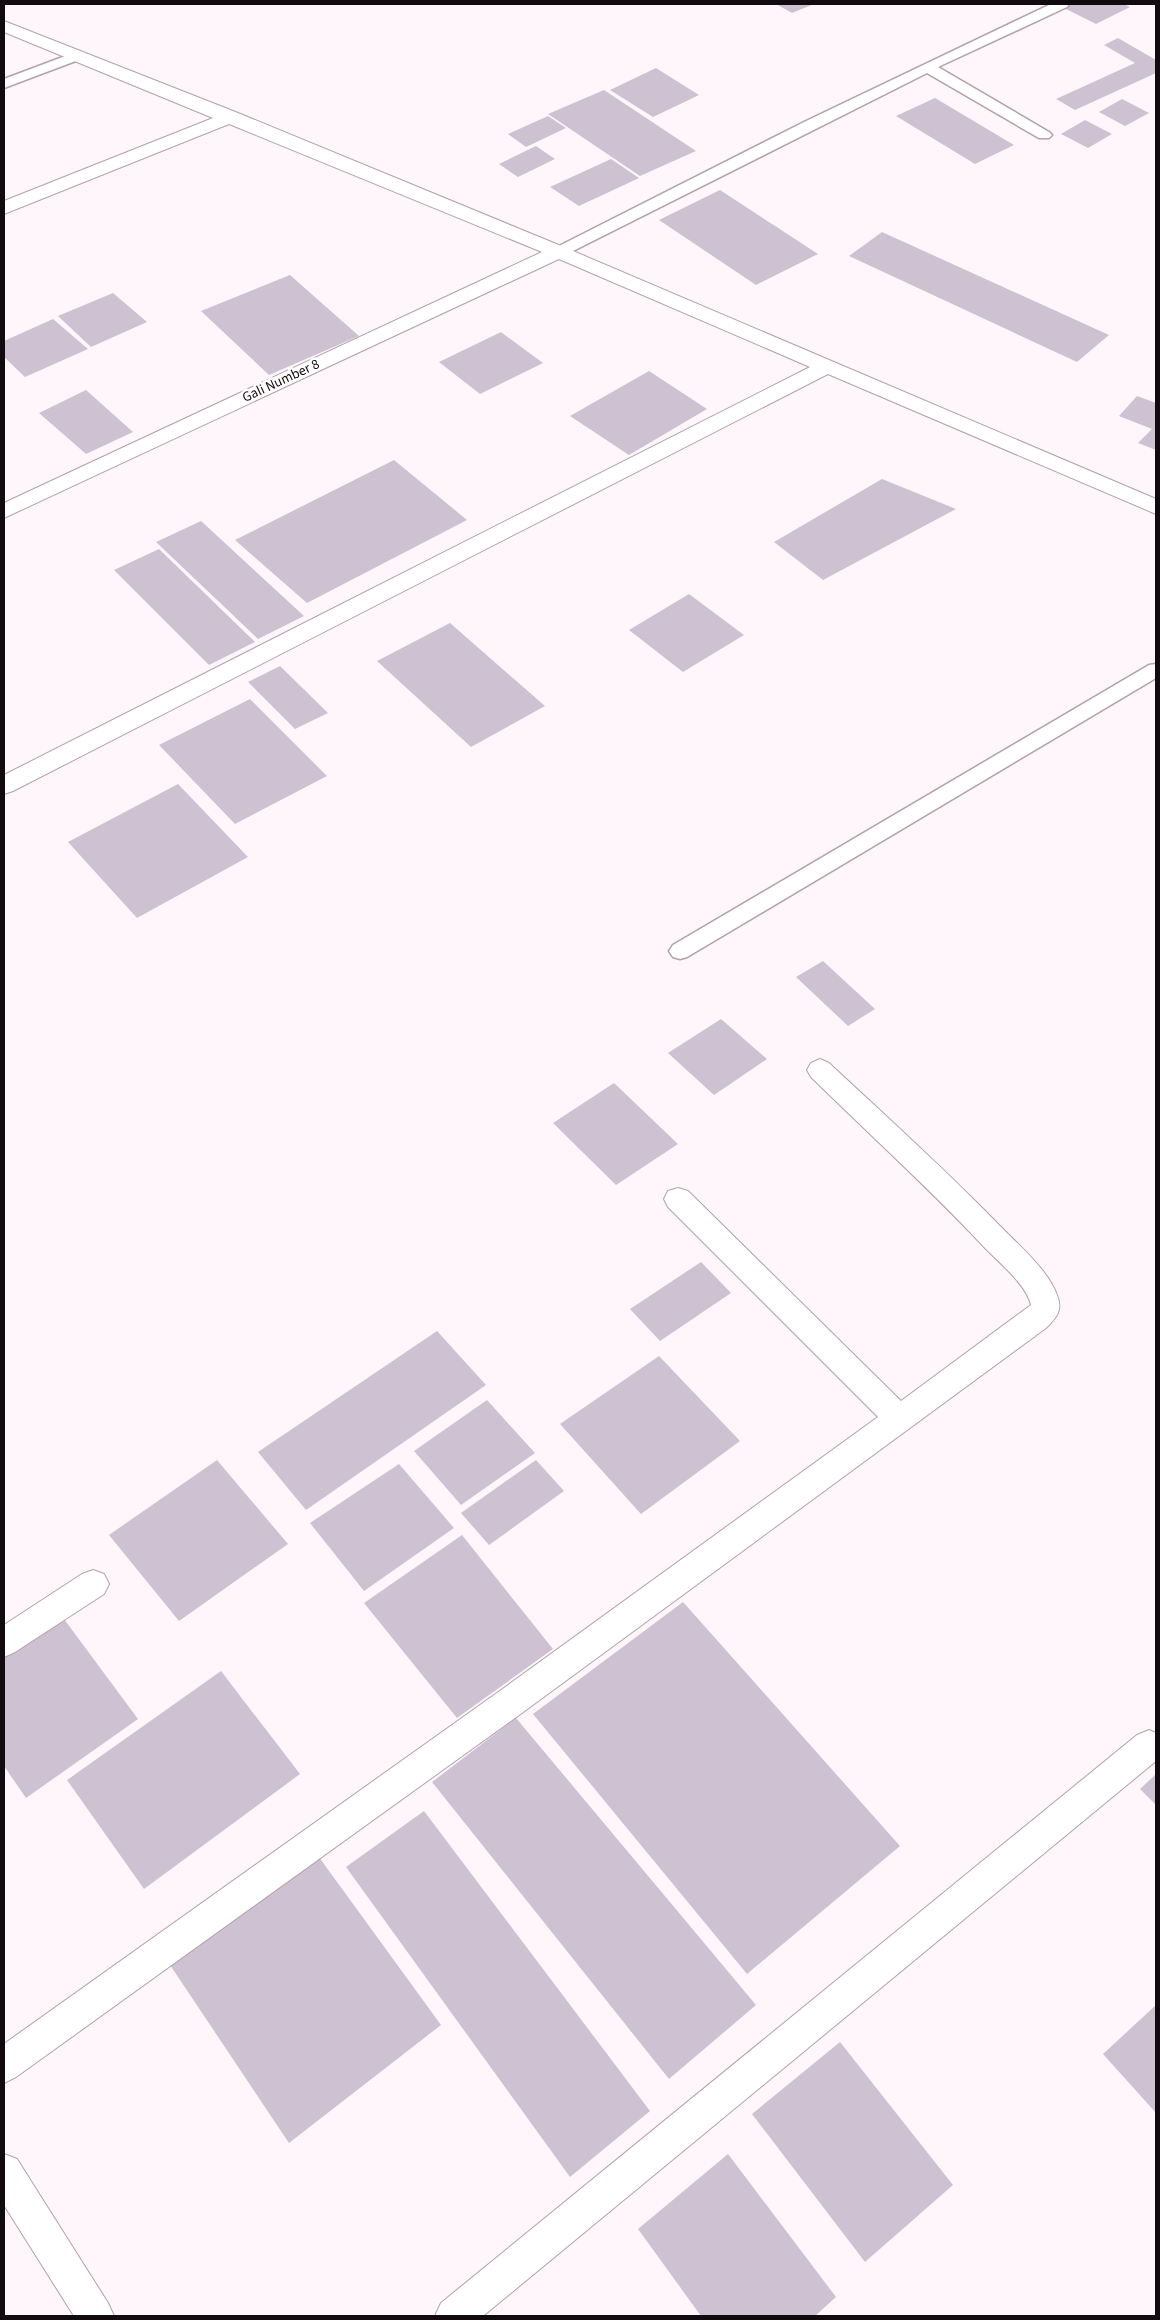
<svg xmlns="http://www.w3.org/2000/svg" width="1160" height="2320" viewBox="0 0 1160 2320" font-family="'Source Sans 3',sans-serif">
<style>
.building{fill:#cec1d1}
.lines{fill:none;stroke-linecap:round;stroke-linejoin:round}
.service-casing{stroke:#b3a0ac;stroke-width:3}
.minor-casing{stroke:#b3a0ac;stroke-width:2}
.service{fill:#fff;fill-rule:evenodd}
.minor{fill:#fff;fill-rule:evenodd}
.labels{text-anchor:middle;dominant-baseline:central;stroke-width:5;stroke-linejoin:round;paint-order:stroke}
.far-street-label{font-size:14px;fill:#110b0f;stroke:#fff}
</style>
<rect width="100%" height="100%" fill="#fef6fb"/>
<!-- building -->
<path class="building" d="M 776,4 L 814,4 L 792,13 Z
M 1064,4 L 1124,4 L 1130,7 L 1096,24 L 1060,6 Z
M 1118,38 L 1156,60 L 1156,73 L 1075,110 L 1056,99 L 1135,63 L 1104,45 Z
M 656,68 L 699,95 L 653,117 L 610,90 Z
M 604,90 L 696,151 L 640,176 L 548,114 Z
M 935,98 L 1014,145 L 975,164 L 896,116 Z
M 1122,99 L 1149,113 L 1125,126 L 1099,112 Z
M 548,116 L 566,128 L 526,147 L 508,134 Z
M 1085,120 L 1112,134 L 1088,148 L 1061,134 Z
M 536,146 L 555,159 L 518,177 L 499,164 Z
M 611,159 L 639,178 L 579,206 L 550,187 Z
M 720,190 L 818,254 L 756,285 L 659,220 Z
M 882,232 L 1109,335 L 1077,362 L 849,256 Z
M 290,275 L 359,336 L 269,375 L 201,311 Z
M 113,293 L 147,322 L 91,347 L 58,316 Z
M 53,319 L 88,349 L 25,377 L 4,357 L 4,341 Z
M 501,332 L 543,363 L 480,394 L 439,362 Z
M 649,371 L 707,409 L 629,455 L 570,416 Z
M 86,390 L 133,432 L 86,454 L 39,413 Z
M 1137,396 L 1156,403 L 1156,450 L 1138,443 L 1152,429 L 1119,416 Z
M 394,460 L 467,520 L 307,603 L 235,540 Z
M 882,479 L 956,509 L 823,580 L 774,542 Z
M 201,521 L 304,616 L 258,639 L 156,542 Z
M 159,549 L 255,642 L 209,665 L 114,570 Z
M 689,594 L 744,635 L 683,672 L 629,630 Z
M 450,623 L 545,706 L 471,747 L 377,661 Z
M 280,666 L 328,713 L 295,729 L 248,682 Z
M 250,699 L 327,776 L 235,824 L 159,745 Z
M 178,784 L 248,857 L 137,918 L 68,842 Z
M 823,961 L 875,1009 L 848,1026 L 796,977 Z
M 721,1019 L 767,1059 L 714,1095 L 668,1053 Z
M 614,1083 L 678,1144 L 616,1185 L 553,1123 Z
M 701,1262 L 731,1293 L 660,1341 L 630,1309 Z
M 437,1331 L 486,1385 L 306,1510 L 258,1452 Z
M 659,1356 L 740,1441 L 641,1514 L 560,1424 Z
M 487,1400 L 535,1453 L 461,1505 L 414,1451 Z
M 217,1460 L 288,1544 L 179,1621 L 109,1535 Z
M 536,1460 L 564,1491 L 489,1545 L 461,1513 Z
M 399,1464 L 454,1528 L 364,1591 L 310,1523 Z
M 462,1535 L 553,1649 L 457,1718 L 364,1603 Z
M 683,1602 L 900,1846 L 747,1974 L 533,1714 Z
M 61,1615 L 138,1719 L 26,1798 L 4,1766 L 4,1654 Z
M 221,1671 L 300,1774 L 144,1889 L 67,1780 Z
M 516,1718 L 756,2005 L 669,2079 L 432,1782 Z
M 1156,1774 L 1156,1805 L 1140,1789 Z
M 424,1811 L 650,2111 L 570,2177 L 346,1867 Z
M 316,1853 L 441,2025 L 289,2143 L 168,1962 Z
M 1156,2005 L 1156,2113 L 1103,2054 Z
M 840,2042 L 953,2185 L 865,2262 L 752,2114 Z
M 728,2154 L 836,2297 L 815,2316 L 701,2316 L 638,2229 Z"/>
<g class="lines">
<defs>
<path id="service" d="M 1051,4 L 1069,4 L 1067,7 L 938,67 L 1049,132 L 1052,135 L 1049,138 L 1039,138 L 927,73 L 565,255 L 553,255 L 551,252 L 553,249 L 804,122 Z
M 76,52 L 83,56 L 81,59 L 4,88 L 4,79 Z
M 1156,664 L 1156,678 L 687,957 L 680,959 L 673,957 L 669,951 L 673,945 L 1149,665 Z"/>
<path id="minor" d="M 4,21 L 238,113 L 566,248 L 1156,499 L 1156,514 L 828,374 L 13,791 L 4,794 L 4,775 L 810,367 L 559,259 L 4,518 L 4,503 L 542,252 L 229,124 L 4,214 L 4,201 L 213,118 L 4,32 Z
M 820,1059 L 829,1063 C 888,1118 949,1173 1005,1231 C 1022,1248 1049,1272 1057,1295 C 1063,1310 1057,1317 1046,1328 L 526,1710 L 16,2077 L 4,2083 L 4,2044 L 504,1688 L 878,1417 L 668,1207 L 664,1199 L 668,1191 L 678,1188 L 688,1191 L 901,1401 L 1031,1305 C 1027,1286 1000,1263 986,1249 C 930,1189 869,1134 811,1077 L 807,1070 L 811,1063 Z
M 93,1570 L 104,1574 L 109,1584 L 104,1594 L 15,1652 L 4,1657 L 4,1625 L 82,1574 Z
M 1149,1730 L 1156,1733 L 1156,1761 L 483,2316 L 435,2316 L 441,2303 L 1137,1735 Z
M 4,2154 L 17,2159 L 108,2303 L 114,2316 L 74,2316 L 4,2205 Z"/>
</defs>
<!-- service casing -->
<use href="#service" class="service-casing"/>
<!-- minor casing -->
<use href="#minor" class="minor-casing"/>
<!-- service -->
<use href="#service" class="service"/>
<!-- minor -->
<use href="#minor" class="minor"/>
</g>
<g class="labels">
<!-- far-street labels -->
<g class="far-street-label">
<text transform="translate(281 381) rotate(-25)">Gali Number 8</text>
</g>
</g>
<!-- border -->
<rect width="1160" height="2320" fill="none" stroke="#110b0f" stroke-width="10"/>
</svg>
